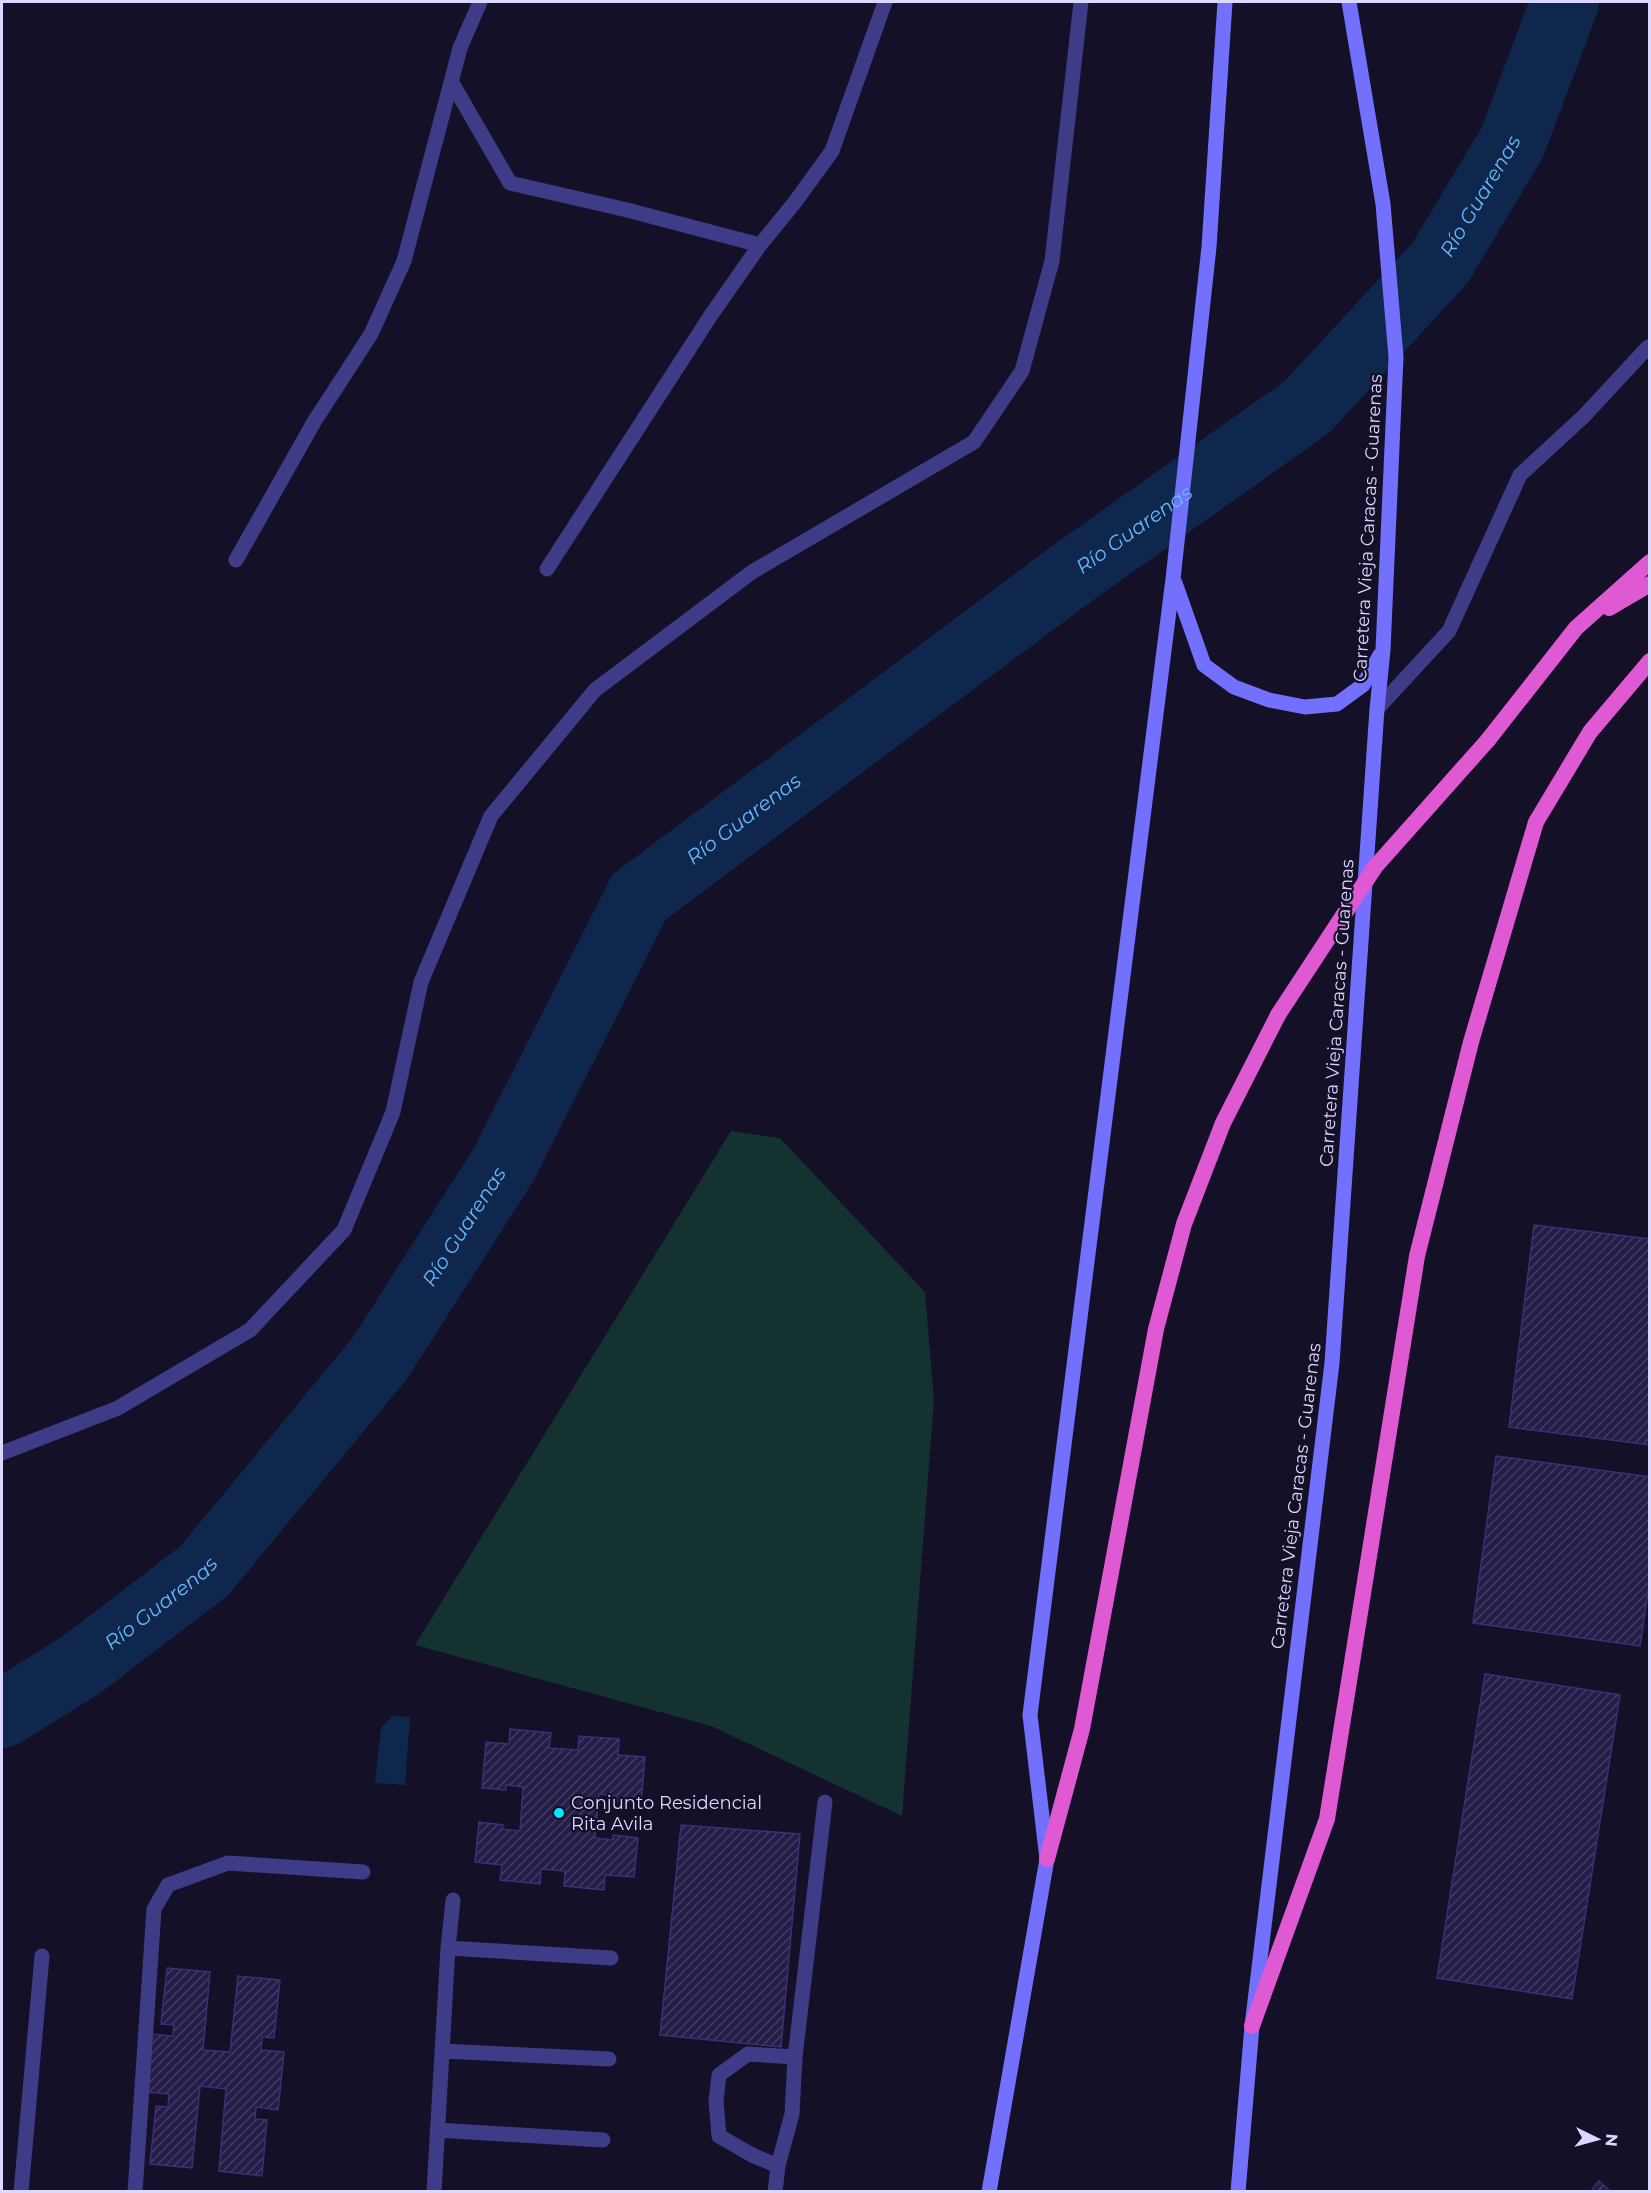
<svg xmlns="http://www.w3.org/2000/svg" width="1651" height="2193" viewBox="0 0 1651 2193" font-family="Montserrat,sans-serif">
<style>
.garden{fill:#133230}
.water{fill:#0f274d}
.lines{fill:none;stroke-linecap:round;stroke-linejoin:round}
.river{stroke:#0f274d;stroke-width:68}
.building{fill:url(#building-hatch);stroke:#3c2f74;stroke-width:1.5}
.service{stroke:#3e3c86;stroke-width:15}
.minor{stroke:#3e3c86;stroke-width:15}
.secondary{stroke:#7270fd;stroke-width:15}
.trunk{stroke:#df5ad2;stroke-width:16}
.trunk-bridge{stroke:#df5ad2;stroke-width:16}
.poi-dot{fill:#06e5fc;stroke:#141028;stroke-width:2}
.labels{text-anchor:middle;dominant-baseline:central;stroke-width:4.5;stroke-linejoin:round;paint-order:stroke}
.street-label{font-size:18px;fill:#dcd7ff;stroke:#141028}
.poi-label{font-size:18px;fill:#dcd7ff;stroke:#141028;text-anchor:start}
.water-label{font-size:20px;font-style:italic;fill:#67b8fd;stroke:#141028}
</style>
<defs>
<pattern id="building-hatch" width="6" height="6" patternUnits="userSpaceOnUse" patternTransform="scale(1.5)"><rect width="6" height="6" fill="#251c48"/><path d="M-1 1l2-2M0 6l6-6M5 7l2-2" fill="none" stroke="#443c63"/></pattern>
</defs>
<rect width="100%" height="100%" fill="#141028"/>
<!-- garden -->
<path class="garden" d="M 731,1131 L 780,1138 L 925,1292 L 934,1400 L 902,1816 L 711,1726 L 415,1645 Z"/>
<!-- water -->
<path class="water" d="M 392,1716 L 410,1717 L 405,1785 L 375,1783 L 381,1728 Z"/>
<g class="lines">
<!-- river -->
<path class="river" id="s1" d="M 2,1714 L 81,1665 L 204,1571 L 380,1358 L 504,1164 L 639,897 L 1074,572 L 1307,407 L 1440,263 L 1512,143 L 1565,2"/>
</g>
<!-- building -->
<path class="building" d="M 1534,1225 L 1650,1239 L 1650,1445 L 1509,1427 Z
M 1496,1456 L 1650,1477 L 1650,1579 L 1640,1646 L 1473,1623 Z
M 1485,1674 L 1620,1695 L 1572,1999 L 1437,1978 Z
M 510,1729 L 551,1733 L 549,1748 L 578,1750 L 579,1736 L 619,1739 L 618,1755 L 645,1757 L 641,1803 L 616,1801 L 617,1796 L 599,1794 L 595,1838 L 613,1840 L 613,1835 L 638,1838 L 634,1877 L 605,1875 L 604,1890 L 564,1886 L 565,1871 L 541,1869 L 540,1884 L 500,1880 L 502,1865 L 475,1862 L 479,1822 L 503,1825 L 502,1829 L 520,1831 L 523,1787 L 506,1785 L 506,1790 L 482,1788 L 486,1742 L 509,1744 Z
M 681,1825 L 800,1834 L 781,2047 L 660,2035 Z
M 167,1968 L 210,1972 L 203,2050 L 230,2052 L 238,1976 L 280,1980 L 274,2038 L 262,2037 L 261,2050 L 284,2052 L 278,2110 L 256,2107 L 255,2119 L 267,2120 L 262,2176 L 219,2171 L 226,2089 L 200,2086 L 192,2168 L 150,2164 L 156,2106 L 168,2107 L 169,2094 L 145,2092 L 150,2034 L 173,2036 L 174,2025 L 161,2024 Z
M 1599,2181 L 1611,2192 L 1590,2192 Z"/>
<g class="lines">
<!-- service -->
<path class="service" d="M 1377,709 L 1449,631 L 1520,475 L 1584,416 L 1648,347
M 448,1948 L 611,1958
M 442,2051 L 609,2059
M 437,2130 L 603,2140
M 778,2166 L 752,2155 L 719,2136 L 716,2101 L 719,2075 L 748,2054 L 795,2057
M 21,2192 L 42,1956
M 135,2192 L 154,1909 L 168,1885 L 228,1863 L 363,1872
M 434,2192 L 448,1948 L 453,1900
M 775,2192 L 778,2166 L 792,2114 L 795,2057 L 825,1802"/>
<!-- minor -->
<path class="minor" d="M 452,83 L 510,183 L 627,210 L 760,245
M 236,560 L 314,422 L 371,334 L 404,261 L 460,48 L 480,2
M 547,569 L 711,315 L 760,245 L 795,202 L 832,151 L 885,2
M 2,1453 L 118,1408 L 250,1330 L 344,1230 L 393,1112 L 421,982 L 491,816 L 595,690 L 752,572 L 974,442 L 1022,371 L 1052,261 L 1081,2"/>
<!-- secondary -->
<path class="secondary" d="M 1175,583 L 1204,665 L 1234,687 L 1269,700 L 1305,707 L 1337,704 L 1363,685 L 1380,655
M 989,2192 L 1047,1859 L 1030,1715 L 1173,579 L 1209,247 L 1225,2
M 1238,2192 L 1252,2026 L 1332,1363 L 1377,709 L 1383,650 L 1396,357 L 1383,204 L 1349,2"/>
<!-- trunk -->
<path class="trunk" d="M 1609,608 L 1650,584
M 1488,740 L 1576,628 L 1650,562
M 1047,1859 L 1082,1729 L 1156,1329 L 1184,1224 L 1223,1123 L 1278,1015
M 1252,2026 L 1327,1819 L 1417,1256 L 1471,1042 L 1536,822 L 1590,732 L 1650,661"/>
<!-- trunk-bridge -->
<path class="trunk-bridge" d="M 1278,1015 L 1375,867 L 1488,740"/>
</g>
<!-- markers -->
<circle class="poi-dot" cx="559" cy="1813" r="6"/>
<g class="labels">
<!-- street labels -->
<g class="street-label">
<text transform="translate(1368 528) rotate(-87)">Carretera Vieja Caracas - Guarenas</text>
<text transform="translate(1337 1013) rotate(-86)">Carretera Vieja Caracas - Guarenas</text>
<text transform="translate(1296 1496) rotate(-83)">Carretera Vieja Caracas - Guarenas</text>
</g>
<!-- poi labels -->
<g class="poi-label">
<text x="571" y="1803">Conjunto Residencial<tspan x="571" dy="21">Rita Avila</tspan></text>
</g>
<!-- water labels -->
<g class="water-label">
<text stroke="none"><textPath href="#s1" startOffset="2156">Río Guarenas</textPath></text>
<text stroke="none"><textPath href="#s1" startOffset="1670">Río Guarenas</textPath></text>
<text stroke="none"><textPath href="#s1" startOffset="1184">Río Guarenas</textPath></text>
<text stroke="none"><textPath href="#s1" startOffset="680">Río Guarenas</textPath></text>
<text stroke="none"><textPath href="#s1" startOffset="194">Río Guarenas</textPath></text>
</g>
</g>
<!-- border -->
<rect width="1651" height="2193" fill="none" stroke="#dcd7ff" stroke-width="6"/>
<!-- north arrow -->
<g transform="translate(1597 2139) rotate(95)" stroke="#141028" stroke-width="4.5" paint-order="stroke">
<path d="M0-4.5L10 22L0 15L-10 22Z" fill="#dcd7ff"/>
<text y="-9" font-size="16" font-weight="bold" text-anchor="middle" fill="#dcd7ff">N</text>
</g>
</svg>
